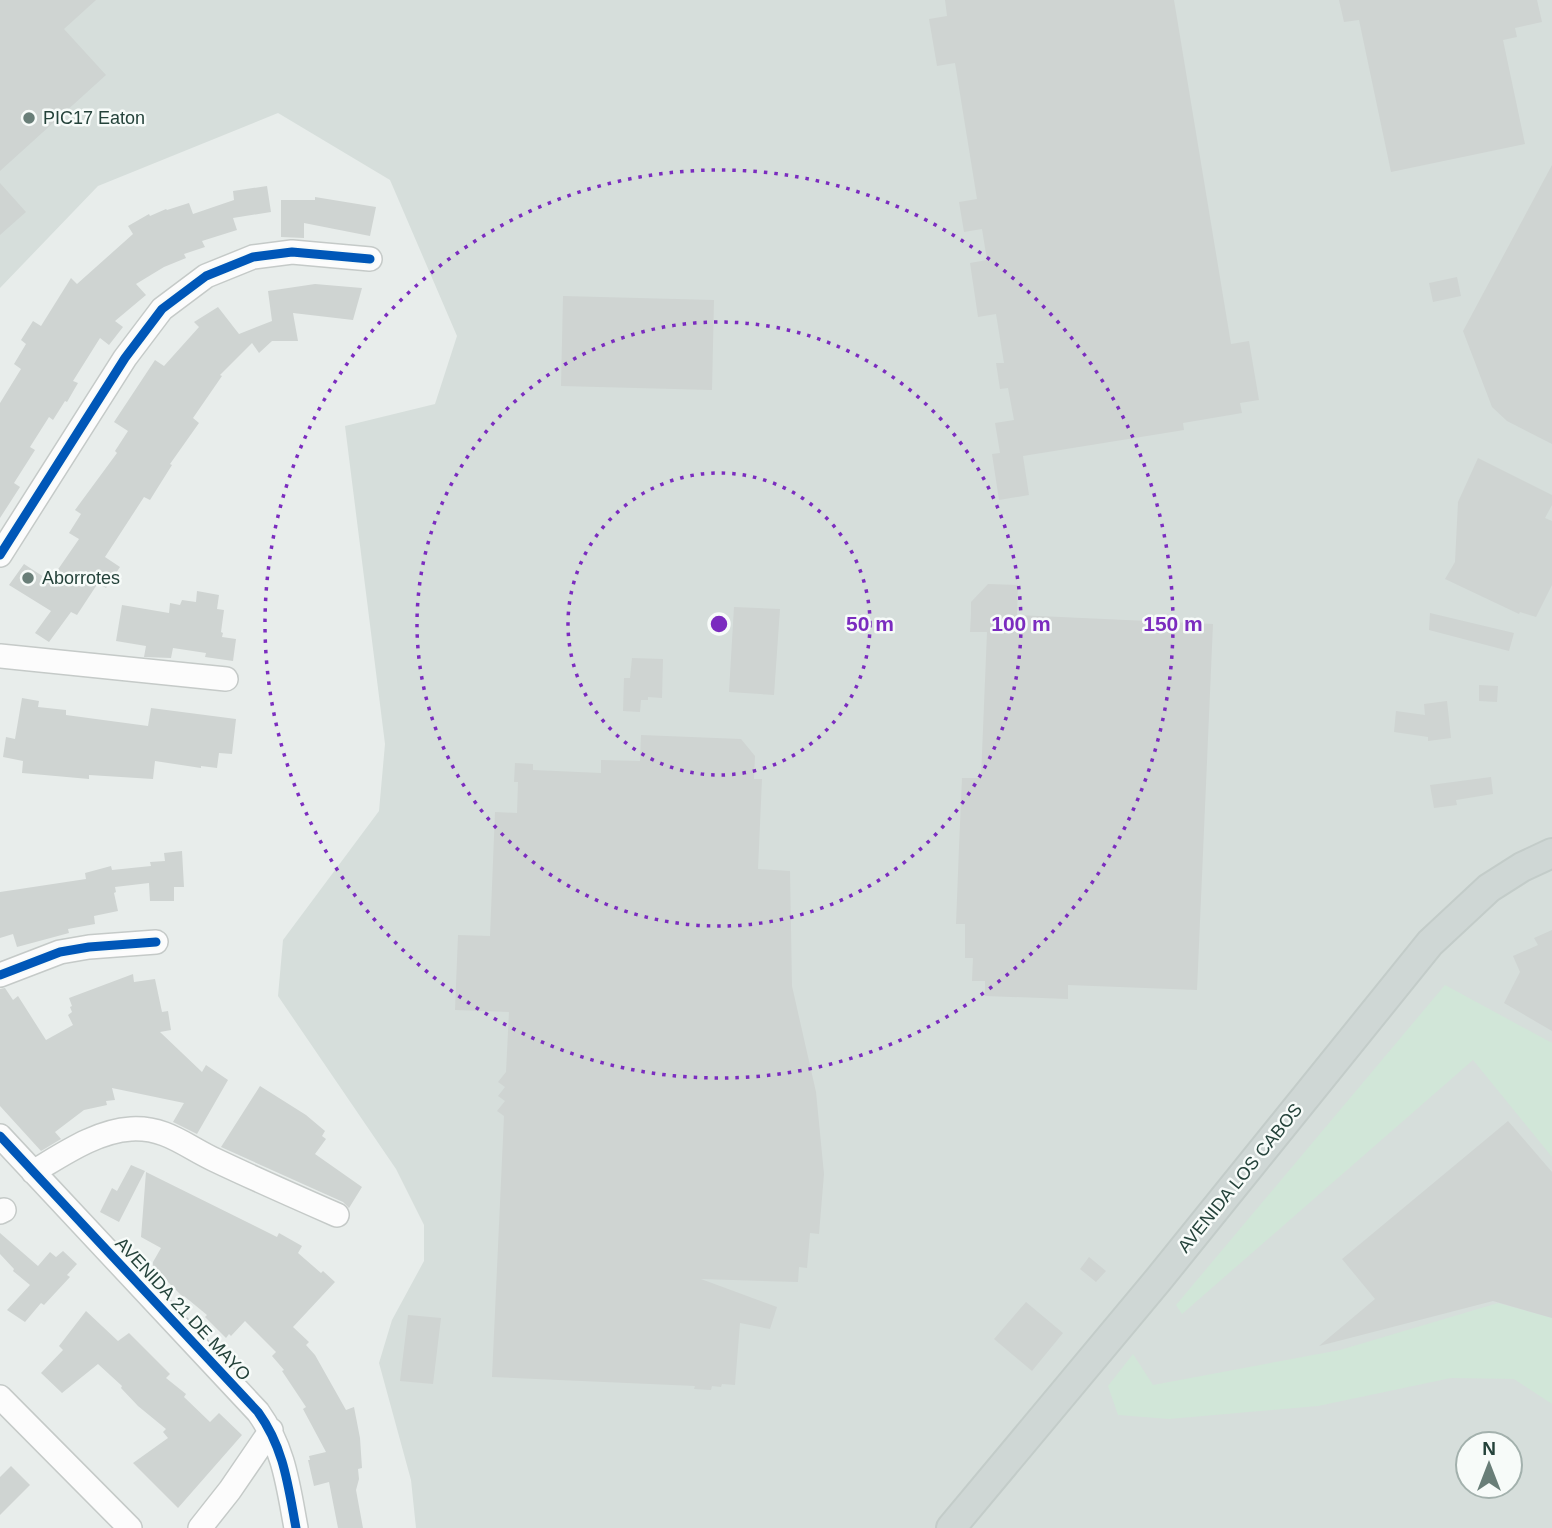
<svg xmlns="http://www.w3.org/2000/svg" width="1552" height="1528" viewBox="0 0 1552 1528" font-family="Helvetica,sans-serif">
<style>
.built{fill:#d6dedb;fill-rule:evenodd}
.green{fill:#d1e6d8}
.building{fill:#cfd4d2}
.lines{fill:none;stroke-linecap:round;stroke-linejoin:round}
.minor-casing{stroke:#c5cac8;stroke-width:26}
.major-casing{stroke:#c3ccc9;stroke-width:32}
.minor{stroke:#fcfcfc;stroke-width:23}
.major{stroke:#cfd7d5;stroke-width:28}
.cycleway-casing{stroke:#f7fbf9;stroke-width:13}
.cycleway{stroke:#0057b8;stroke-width:9}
.ring{fill:none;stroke:#7b2cbf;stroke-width:3.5;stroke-dasharray:3.5 7}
.poi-dot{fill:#697e78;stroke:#f7fbf9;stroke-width:2.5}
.labels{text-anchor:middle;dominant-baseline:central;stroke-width:5;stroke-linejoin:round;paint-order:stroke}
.poi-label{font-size:18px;fill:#24423a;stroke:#f7fbf9;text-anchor:start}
.street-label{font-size:18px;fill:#24423a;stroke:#f7fbf9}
.centre{fill:#7b2cbf;stroke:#f7fbf9;stroke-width:3.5}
.ring-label{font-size:21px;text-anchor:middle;font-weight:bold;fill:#7b2cbf;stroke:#f7fbf9;stroke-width:5;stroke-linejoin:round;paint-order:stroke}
</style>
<rect width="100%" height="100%" fill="#e8edeb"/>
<!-- built -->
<path class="built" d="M 0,0 L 1552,0 L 1552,1528 L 416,1528 L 411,1480 L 379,1363 L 392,1320 L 424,1261 L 424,1225 L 396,1169 L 278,996 L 283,940 L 379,811 L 385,744 L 345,426 L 435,404 L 457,336 L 390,180 L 278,113 L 98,186 L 0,288 ZM 1468,1444 L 1510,1444 L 1510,1486 L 1468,1486 Z"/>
<!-- green -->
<path class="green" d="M 1445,985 L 1552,1043 L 1552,1157 L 1473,1060 L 1182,1314 L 1176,1305 Z
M 1498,1303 L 1552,1318 L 1552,1404 L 1514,1379 L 1451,1378 L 1318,1406 L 1169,1419 L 1118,1415 L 1108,1386 L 1133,1354 L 1153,1385 L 1340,1350 Z"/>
<!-- building -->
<path class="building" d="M 0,0 L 96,0 L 64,29 L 106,75 L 0,171 Z
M 945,0 L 1174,0 L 1231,344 L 1249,341 L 1259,400 L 1240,403 L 1242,413 L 1183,423 L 1184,430 L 1023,456 L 1029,495 L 999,500 L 992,454 L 1000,453 L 995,423 L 1014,420 L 1008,388 L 1000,389 L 996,363 L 1004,363 L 996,314 L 978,317 L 970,263 L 987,260 L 982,229 L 964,232 L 959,202 L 977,199 L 955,63 L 937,66 L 929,19 L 947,16 Z
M 1339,0 L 1537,0 L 1542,22 L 1515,28 L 1517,37 L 1503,40 L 1525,144 L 1391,172 L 1359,20 L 1344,22 Z
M 1552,165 L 1552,444 L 1507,421 L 1492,407 L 1463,331 Z
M 0,183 L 26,212 L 0,235 Z
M 267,186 L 271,212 L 233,218 L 237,230 L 202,241 L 205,247 L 184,254 L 186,258 L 164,267 L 136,284 L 146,295 L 115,321 L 123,327 L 109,345 L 100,338 L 73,381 L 78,383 L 67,402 L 65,401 L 53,420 L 49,417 L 30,447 L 35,450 L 14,483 L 20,487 L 0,518 L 0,403 L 21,369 L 14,364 L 26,344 L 21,340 L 33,321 L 41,326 L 71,278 L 77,284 L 133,234 L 128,226 L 149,214 L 150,216 L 166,209 L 167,210 L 189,203 L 193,214 L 234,200 L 233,191 Z
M 315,197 L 376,207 L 370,236 L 304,223 L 304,238 L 281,237 L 281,200 L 315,200 Z
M 1457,277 L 1461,296 L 1433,302 L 1429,283 Z
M 315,284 L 362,288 L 353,320 L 293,313 L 298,341 L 272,341 L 259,353 L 252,343 L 220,375 L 222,376 L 193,418 L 199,423 L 170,464 L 172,465 L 150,500 L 144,497 L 105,557 L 120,567 L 106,588 L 98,583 L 77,615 L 71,612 L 49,642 L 35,633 L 51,611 L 9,585 L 24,564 L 50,581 L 79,539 L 69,533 L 81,514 L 75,510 L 117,453 L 115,451 L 128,431 L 114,422 L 155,360 L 164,366 L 199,327 L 194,322 L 218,307 L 239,334 L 272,321 L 268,291 Z
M 563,296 L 714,300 L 712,390 L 561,386 Z
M 1478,458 L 1552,495 L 1552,505 L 1545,518 L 1552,521 L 1552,585 L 1536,617 L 1520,612 L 1519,614 L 1445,579 L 1455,562 L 1458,502 Z
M 988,584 L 1018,585 L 1017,615 L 1213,624 L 1197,990 L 1068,985 L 1068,999 L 985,996 L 985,981 L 972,981 L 973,958 L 965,958 L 965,924 L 956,924 L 959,847 L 962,778 L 981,778 L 987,632 L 970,632 L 971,614 L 971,602 Z
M 197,591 L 219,595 L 217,609 L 224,610 L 221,632 L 223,633 L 222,637 L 236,639 L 233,661 L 205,657 L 206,653 L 173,648 L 171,658 L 144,657 L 146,646 L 116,641 L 122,605 L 169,613 L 170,603 L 180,605 L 182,600 L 196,602 Z
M 734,607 L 780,609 L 774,695 L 729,692 Z
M 1430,613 L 1514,633 L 1509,651 L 1429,630 Z
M 632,658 L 663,659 L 662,698 L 648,697 L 648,700 L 641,700 L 640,712 L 623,711 L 624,678 L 630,678 Z
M 1479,685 L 1498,686 L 1497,702 L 1479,701 Z
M 22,698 L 39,701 L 38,707 L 66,710 L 66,715 L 148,726 L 151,708 L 236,719 L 232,754 L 219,753 L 217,768 L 201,766 L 201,768 L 155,761 L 153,779 L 89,775 L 89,779 L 22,773 L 23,761 L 3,757 L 6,737 L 15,739 Z
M 1447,701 L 1451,738 L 1428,741 L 1428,737 L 1394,732 L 1396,711 L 1425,715 L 1424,704 Z
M 641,735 L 741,739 L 755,756 L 754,779 L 762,779 L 758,869 L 790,871 L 792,986 L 816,1092 L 824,1174 L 819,1234 L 810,1233 L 807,1268 L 799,1267 L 798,1282 L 701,1279 L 777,1307 L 770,1329 L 740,1323 L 735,1385 L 722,1384 L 721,1387 L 712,1386 L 711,1390 L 694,1389 L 695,1386 L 492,1377 L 504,1116 L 497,1111 L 505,1101 L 498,1096 L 505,1087 L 498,1082 L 506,1072 L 509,1012 L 455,1010 L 458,935 L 490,936 L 495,812 L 517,813 L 518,782 L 514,782 L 515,763 L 533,764 L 533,770 L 601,773 L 601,760 L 640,761 Z
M 1491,777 L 1493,794 L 1456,800 L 1457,805 L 1434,808 L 1430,785 Z
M 182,851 L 184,887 L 174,887 L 174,901 L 150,901 L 149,883 L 115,887 L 116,892 L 114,893 L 118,911 L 94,916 L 95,924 L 68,929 L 69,933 L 17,947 L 13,934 L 0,938 L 0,892 L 86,879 L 85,873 L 111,866 L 112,870 L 151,866 L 150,862 L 165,861 L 164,853 Z
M 1552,930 L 1552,1031 L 1504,1003 L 1520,972 L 1513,956 L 1538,945 L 1534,938 Z
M 133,974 L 134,982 L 155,979 L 162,1012 L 168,1011 L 171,1030 L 160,1032 L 202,1072 L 206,1065 L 228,1080 L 197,1134 L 173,1122 L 184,1103 L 112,1088 L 115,1100 L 106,1101 L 107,1105 L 84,1110 L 55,1132 L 61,1139 L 41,1151 L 0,1106 L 0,989 L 5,988 L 13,1000 L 18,996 L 46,1040 L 73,1025 L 68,1015 L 72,1012 L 70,1007 L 72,1006 L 69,998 Z
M 260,1086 L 306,1115 L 325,1131 L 322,1136 L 326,1139 L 315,1154 L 362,1187 L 349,1208 L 343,1202 L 221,1147 Z
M 1508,1121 L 1552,1172 L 1552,1318 L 1493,1301 L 1319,1346 L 1375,1299 L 1342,1259 Z
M 131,1165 L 145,1171 L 119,1222 L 100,1212 L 112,1188 L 117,1191 Z
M 146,1172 L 277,1237 L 279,1233 L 302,1246 L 298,1253 L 321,1273 L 323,1271 L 335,1282 L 293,1327 L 309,1342 L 306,1345 L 315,1355 L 346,1410 L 354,1407 L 360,1438 L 362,1468 L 358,1469 L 359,1479 L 356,1490 L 363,1528 L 338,1528 L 329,1482 L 314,1486 L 308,1460 L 310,1460 L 309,1456 L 326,1452 L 303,1409 L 306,1407 L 282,1371 L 284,1370 L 272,1356 L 276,1352 L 245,1321 L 231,1336 L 229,1334 L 226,1338 L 205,1317 L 207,1315 L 184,1296 L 183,1297 L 153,1267 L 153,1262 L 161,1248 L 141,1237 Z
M 0,1233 L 38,1266 L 50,1252 L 56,1257 L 63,1251 L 77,1264 L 67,1275 L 70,1277 L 44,1305 L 41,1303 L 25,1322 L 7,1310 L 30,1285 L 13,1271 L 14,1269 L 0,1254 Z
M 1089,1257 L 1106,1271 L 1096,1282 L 1080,1269 Z
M 1026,1302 L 1063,1333 L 1032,1371 L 994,1339 Z
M 86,1311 L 118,1341 L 129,1333 L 170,1374 L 166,1378 L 186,1394 L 184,1397 L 210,1422 L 219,1413 L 242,1435 L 178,1508 L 133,1463 L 168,1438 L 163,1432 L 166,1429 L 138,1406 L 121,1388 L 122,1386 L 98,1364 L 62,1393 L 41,1373 L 63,1350 L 59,1346 Z
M 408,1315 L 441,1318 L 433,1384 L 400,1381 Z
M 11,1466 L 30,1485 L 0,1515 L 0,1477 Z"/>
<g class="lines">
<defs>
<path id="minor" d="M 0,555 L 125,358 L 162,309 L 206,276 L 253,257 L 292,252 L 370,259
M 0,656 L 226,679
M 0,975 L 60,952 L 89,947 L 156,942
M 0,1136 L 258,1412 C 284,1448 288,1485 296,1528
M 33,1172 C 62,1155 96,1131 131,1129 C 166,1127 185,1146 215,1160 C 255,1179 296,1197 337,1215
M 0,1212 L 4,1210
M 0,1397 L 130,1528
M 200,1528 L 230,1490 L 271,1430"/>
<path id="major" d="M 951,1528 L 1158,1280 L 1430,943 L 1489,888 L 1522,867 L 1552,853"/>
</defs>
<!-- minor casing -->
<use href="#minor" class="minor-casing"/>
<!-- major casing -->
<use href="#major" class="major-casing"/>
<!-- minor -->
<use href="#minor" class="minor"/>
<!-- major -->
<use href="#major" class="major"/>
<defs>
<path id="cycleway" d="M 0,555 L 125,358 L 162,309 L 206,276 L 253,257 L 292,252 L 370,259
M 0,975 L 60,952 L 89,947 L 156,942
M 0,1136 L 258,1412 C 284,1448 288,1485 296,1528"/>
</defs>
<!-- cycleway casing -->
<use href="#cycleway" class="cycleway-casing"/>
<!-- cycleway -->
<use href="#cycleway" class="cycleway"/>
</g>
<!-- distance rings -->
<g class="ring">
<circle cx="719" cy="624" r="151"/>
<circle cx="719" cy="624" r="302"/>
<circle cx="719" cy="624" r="454"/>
</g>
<!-- markers -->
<g class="poi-dot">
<circle cx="29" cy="118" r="7"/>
<circle cx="28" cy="578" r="7"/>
</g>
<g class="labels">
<!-- poi labels -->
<g class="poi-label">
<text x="43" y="118">PIC17 Eaton</text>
<text x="42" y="578">Aborrotes</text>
</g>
<!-- street labels -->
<g class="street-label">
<text transform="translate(1240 1178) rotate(-51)">AVENIDA LOS CABOS</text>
<text transform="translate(183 1309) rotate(47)">AVENIDA 21 DE MAYO</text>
</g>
</g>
<circle cx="719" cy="624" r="10" class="centre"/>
<g class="ring-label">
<text x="870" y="631">50 m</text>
<text x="1021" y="631">100 m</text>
<text x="1173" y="631">150 m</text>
</g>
<!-- north arrow -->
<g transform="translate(1489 1465)"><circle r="33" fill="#f7fbf9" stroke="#a3b1ad" stroke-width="2"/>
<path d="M0-5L12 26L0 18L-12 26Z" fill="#697e78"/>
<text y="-10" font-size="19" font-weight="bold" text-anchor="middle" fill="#24423a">N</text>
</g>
</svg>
